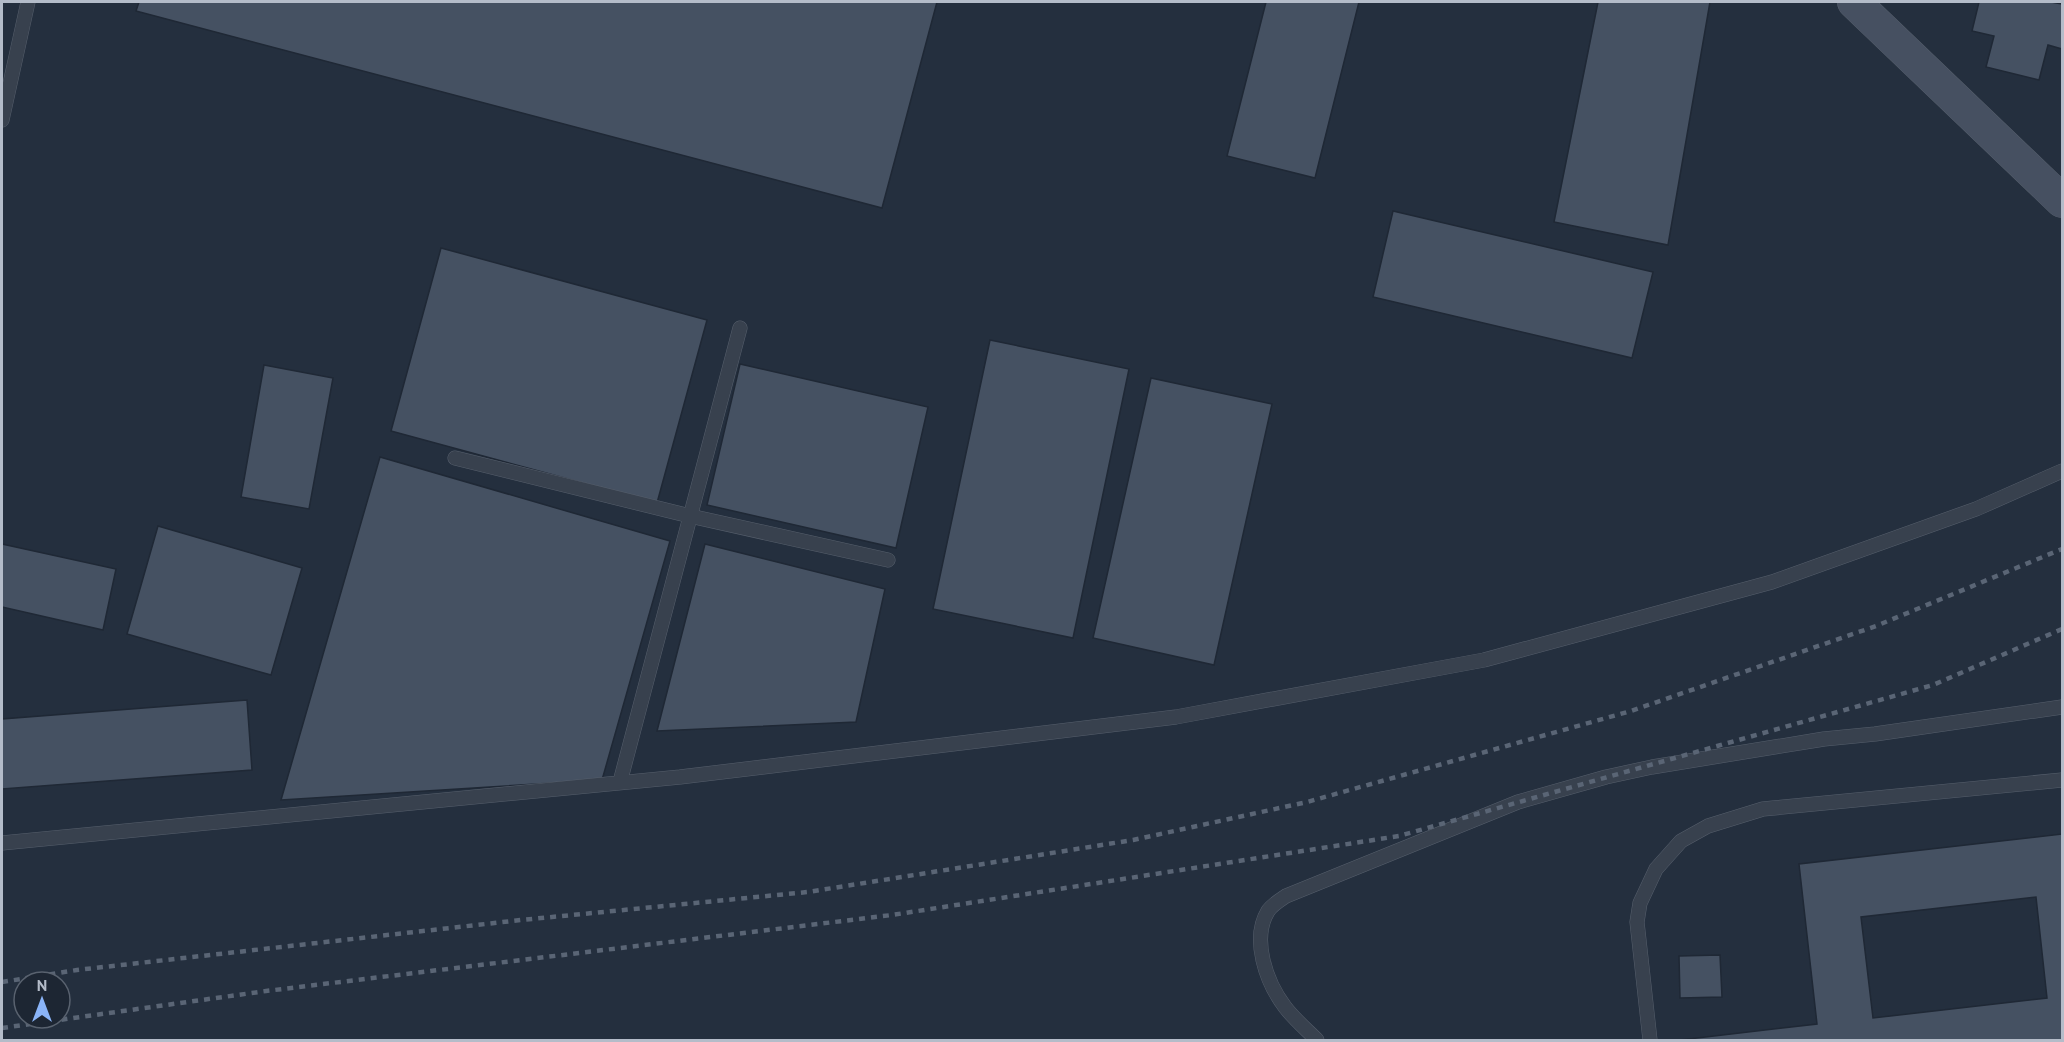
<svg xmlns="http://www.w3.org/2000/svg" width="2064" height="1042" viewBox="0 0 2064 1042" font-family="'PT Sans',sans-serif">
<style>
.building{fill:#455162;stroke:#1f2835;stroke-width:1.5;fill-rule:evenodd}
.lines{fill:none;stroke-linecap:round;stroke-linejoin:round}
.lane-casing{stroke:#565f6c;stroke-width:15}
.secondary-casing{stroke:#565f6c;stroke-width:34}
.lane{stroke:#38414e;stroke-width:14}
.secondary{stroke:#465061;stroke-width:33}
.rail{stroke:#5a6575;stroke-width:4.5;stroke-dasharray:6 6;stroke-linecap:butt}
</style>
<rect width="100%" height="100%" fill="#242f3e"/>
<!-- building -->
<path class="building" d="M 139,2 L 937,2 L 882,208 L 136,11 Z
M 1266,2 L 1359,2 L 1315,178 L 1227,156 Z
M 1598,2 L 1710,2 L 1668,245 L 1554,222 Z
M 1979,2 L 2051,2 L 2062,4 L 2062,49 L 2048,45 L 2039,80 L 1986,67 L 1994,36 L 1972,31 Z
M 1393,211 L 1653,272 L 1632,358 L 1373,297 Z
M 441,248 L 707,320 L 657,503 L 391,431 Z
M 990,340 L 1129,369 L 1073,638 L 933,609 Z
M 740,364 L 928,407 L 896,548 L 707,505 Z
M 264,365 L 333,378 L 309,509 L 241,497 Z
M 1151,378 L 1272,404 L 1214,665 L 1093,638 Z
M 380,457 L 670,541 L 602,780 L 281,800 Z
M 158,526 L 302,568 L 271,675 L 127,634 Z
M 2,544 L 116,569 L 103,630 L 2,607 Z
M 705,544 L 885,589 L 856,722 L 657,731 Z
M 247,700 L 252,770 L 2,789 L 2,719 Z
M 2062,834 L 2062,1040 L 1680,1040 L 1817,1024 L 1799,864 ZM 2036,897 L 2047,998 L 1873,1018 L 1861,917 Z
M 1720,955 L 1722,997 L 1680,998 L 1679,956 Z"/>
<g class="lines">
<defs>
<path id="lane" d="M 2,120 L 28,2
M 455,458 L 690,516 L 888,560
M 620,782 L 740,328
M 2,843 L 680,777 L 1176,717 L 1484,660 L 1772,582 L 1976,509 L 2062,471
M 1317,1040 C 1306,1029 1294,1019 1285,1007 C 1266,982 1251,939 1268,911 C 1272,905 1280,900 1286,896 L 1518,802 L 1606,777 L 1652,767 L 1824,739 L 1875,734 L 2062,707
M 1650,1040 L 1637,922 L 1640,903 L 1656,869 L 1681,841 L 1708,826 L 1763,809 L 2062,780"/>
<path id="secondary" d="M 1854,2 L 2062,201"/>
</defs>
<!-- lane casing -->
<use href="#lane" class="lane-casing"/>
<!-- secondary casing -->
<use href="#secondary" class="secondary-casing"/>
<!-- lane -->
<use href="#lane" class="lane"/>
<!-- secondary -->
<use href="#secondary" class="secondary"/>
<!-- rail -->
<path class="rail" d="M 2,982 L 77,970 L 521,920 L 808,892 L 1133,840 L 1307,802 L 1631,711 L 1876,626 L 2062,549
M 2,1028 L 266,991 L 892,915 L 1399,836 L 1933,685 L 2062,629"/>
</g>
<!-- border -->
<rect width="2064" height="1042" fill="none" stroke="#b4bcc9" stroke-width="6"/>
<!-- north arrow -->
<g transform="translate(42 1000)"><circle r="28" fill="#1d2633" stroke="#59626f" stroke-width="1.5"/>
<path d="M0-4.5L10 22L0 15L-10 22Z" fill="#8ab4f8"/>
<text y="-9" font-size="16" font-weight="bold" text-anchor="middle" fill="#b4bcc9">N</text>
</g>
</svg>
